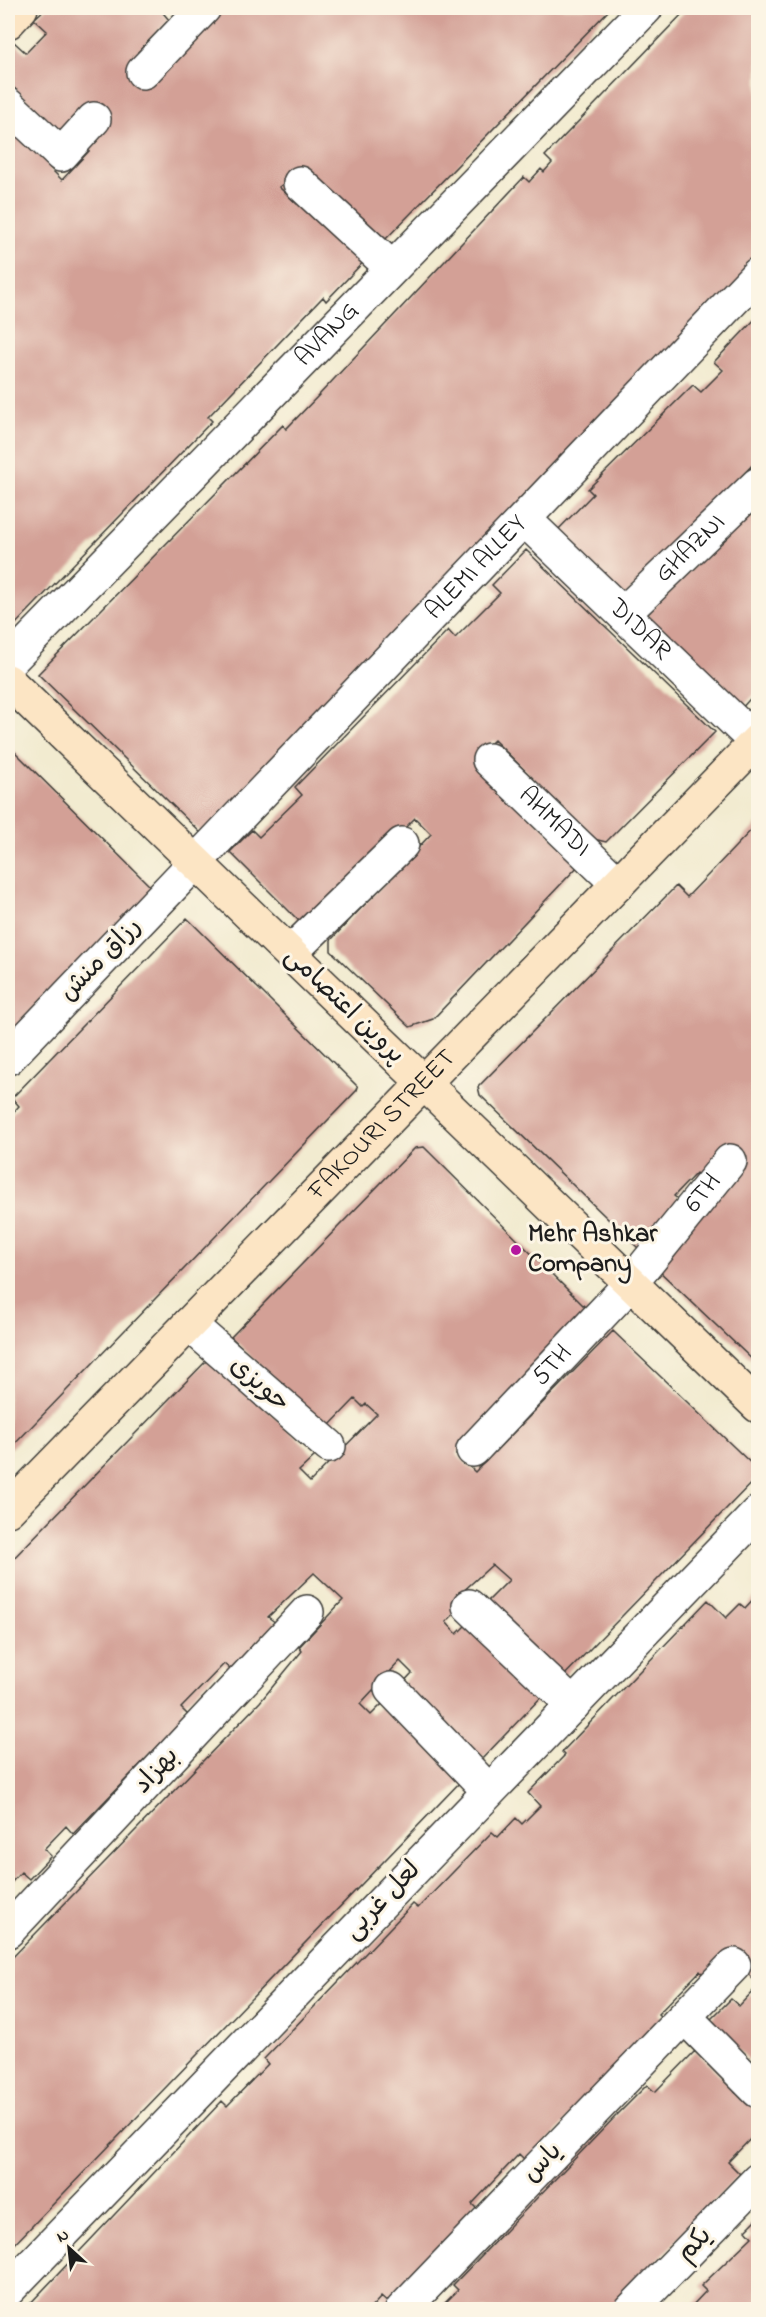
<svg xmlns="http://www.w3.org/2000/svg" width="766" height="2317" viewBox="0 0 766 2317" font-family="'Indie Flower','Playpen Sans Arabic',sans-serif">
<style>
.building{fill:#d3a096}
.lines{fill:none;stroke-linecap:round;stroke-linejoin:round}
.street-casing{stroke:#3c3b37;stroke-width:36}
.secondary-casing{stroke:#3c3b37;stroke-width:36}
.street{stroke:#fff;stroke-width:33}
.secondary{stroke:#fce5c4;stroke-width:33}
.poi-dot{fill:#b5179e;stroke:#fcf5e5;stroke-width:2}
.labels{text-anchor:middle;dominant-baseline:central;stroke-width:6;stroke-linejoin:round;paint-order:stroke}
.street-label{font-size:26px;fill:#1c1c1c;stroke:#fcf5e5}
.poi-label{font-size:26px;font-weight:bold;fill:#1c1c1c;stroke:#fcf5e5;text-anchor:start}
</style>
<rect width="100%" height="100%" fill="#fcf5e5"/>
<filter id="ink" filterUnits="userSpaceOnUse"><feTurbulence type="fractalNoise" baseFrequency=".0167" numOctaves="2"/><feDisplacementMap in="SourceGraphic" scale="12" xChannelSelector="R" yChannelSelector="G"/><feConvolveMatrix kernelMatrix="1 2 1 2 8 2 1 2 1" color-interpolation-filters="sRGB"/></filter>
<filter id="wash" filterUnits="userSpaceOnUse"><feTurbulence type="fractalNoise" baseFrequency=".008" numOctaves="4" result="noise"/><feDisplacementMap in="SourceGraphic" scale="24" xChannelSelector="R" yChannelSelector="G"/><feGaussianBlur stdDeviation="1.35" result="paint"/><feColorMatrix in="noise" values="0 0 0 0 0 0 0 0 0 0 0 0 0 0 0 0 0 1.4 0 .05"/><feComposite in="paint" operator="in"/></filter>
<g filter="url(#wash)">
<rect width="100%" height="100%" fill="#f2ebd0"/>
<g id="blocks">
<!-- building -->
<path class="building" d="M 46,8 L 159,8 L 169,20 L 138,52 L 146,59 L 218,8 L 611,8 L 379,246 L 301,170 L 279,187 L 297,204 L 306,194 L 370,255 L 326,301 L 323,297 L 208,417 L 212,421 L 8,632 L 8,112 L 58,160 L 50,168 L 62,180 L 89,151 L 79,142 L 67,140 L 8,82 L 8,49 L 14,42 L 26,53 L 47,31 L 34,19 Z
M 688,8 L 758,8 L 758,273 L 207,839 L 38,674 L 283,425 L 286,429 L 319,395 L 524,177 L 529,182 L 541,169 L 544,172 L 552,163 L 545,156 Z
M 758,316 L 758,459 L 621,601 L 553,535 L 593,494 L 588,489 L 693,385 L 701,392 L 723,370 L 714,362 Z
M 758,505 L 758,690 L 739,711 L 646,616 L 691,568 Z
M 526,550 L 715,732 L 606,842 L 594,839 L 494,740 L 474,759 L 581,863 L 433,1019 L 410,1027 L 331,951 L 331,940 L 431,834 L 415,818 L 305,927 L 230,852 L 252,830 L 259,837 L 302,795 L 295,787 L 448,630 L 455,638 L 500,593 L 492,585 Z
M 8,745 L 161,897 L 8,1056 Z
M 758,823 L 758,1365 L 654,1266 L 704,1181 L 696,1173 L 674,1196 L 682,1203 L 638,1248 L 480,1095 L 478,1087 L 676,886 L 687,897 Z
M 187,918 L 358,1087 L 357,1090 L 8,1451 L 8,1118 L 19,1106 L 12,1098 Z
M 424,1147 L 590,1312 L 456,1454 L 475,1472 L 613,1331 L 758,1470 L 758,1476 L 558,1682 L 481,1608 L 509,1580 L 492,1565 L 460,1594 L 468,1600 L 446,1622 L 457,1634 L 472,1619 L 546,1692 L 479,1762 L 399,1687 L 412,1673 L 400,1661 L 360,1704 L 371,1715 L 381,1705 L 389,1704 L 465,1777 L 8,2251 L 8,1962 L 260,1702 L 302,1651 L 299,1647 L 343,1600 L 314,1573 L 268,1617 L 276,1623 L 238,1664 L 230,1669 L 224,1664 L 181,1708 L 188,1715 L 73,1834 L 66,1826 L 44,1849 L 51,1856 L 29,1879 L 21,1872 L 8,1886 L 8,1564 L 212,1355 L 315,1456 L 299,1471 L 310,1482 L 377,1414 L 366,1404 L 363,1407 L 355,1399 L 326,1429 L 231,1337 L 415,1148 Z
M 758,1594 L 758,1984 L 729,1955 L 706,1978 L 700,1971 L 658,2014 L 664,2020 L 527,2162 L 519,2154 L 472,2204 L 479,2211 L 389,2304 L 381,2297 L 369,2310 L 24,2310 L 222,2101 L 227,2106 L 268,2064 L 264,2059 L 413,1904 L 418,1908 L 492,1832 L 498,1837 L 516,1818 L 522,1824 L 540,1806 L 528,1793 L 565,1755 L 562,1752 L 708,1600 L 726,1618 L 740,1604 L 745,1608 Z
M 758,1986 L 758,2069 L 709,2021 L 731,1999 L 739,2006 Z
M 695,2051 L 758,2112 L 758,2131 L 728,2162 L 740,2174 L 610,2310 L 438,2310 L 458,2290 L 453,2285 L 614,2118 L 647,2085 L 655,2092 Z
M 758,2218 L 758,2310 L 688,2310 L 706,2291 L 701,2286 L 752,2237 L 746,2230 Z"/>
</g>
</g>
<g filter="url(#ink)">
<use href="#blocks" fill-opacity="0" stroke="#3c3b37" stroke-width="1.5"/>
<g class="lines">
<defs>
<g id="street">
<path d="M 143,72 L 204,8"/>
<path d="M 8,105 L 61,155 L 94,119"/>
<path d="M 300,183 L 392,268"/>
<path id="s1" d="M 524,519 L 756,742"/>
<path id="s2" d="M 623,614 L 758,484"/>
<path id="s3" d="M 8,663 L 646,8"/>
<path id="s4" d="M 489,760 L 618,884"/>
<path d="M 290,953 L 402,844"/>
<path id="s5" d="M 8,1058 L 758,274"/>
<path d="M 189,1324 L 329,1446"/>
<path id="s6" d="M 473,1450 L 631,1283 L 730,1161"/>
<path d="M 469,1606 L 573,1705"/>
<path d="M 391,1689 L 489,1791"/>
<path d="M 8,1931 L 307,1612"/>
<path d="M 685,2017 L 758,2091"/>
<path d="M 8,2290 L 758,1513"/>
<path d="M 402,2310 L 734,1965"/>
<path d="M 631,2310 L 758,2180"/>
</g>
<g id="secondary">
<path d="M 8,22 L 21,8"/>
<path d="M 8,681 L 758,1406"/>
<path id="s7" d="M 8,1510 L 758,740"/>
</g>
</defs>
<!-- street casing -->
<use href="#street" class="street-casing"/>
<!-- secondary casing -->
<use href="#secondary" class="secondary-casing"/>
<!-- street -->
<use href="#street" class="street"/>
<!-- secondary -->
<use href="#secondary" class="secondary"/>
</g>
</g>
<!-- markers -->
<circle class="poi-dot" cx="516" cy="1250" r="6"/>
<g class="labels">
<!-- street labels -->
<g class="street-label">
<text stroke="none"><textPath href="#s3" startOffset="458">AVANG</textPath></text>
<text stroke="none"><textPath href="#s2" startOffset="94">GHAZNI</textPath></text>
<text stroke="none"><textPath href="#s5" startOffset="678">ALEMI ALLEY</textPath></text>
<text stroke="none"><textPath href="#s1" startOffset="160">DIDAR</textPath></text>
<text stroke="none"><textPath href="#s4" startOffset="90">AHMADI</textPath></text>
<text transform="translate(101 960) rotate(-46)">رزاق منش</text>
<text transform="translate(344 1006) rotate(44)">پروین اعتصامی</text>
<text stroke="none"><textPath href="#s7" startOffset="537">FAKOURI STREET</textPath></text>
<text stroke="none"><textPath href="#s6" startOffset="345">6TH</textPath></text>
<text stroke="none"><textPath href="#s6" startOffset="116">5TH</textPath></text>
<text transform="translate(259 1385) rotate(41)">حویزی</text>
<text transform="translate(157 1771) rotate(-47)">بهزاد</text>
<text transform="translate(383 1901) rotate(-46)">لعل غربی</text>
<text transform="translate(543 2163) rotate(-46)">یاس</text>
<text transform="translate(695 2245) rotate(-45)">یکم</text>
</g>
<!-- poi labels -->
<g class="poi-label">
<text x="528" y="1235">Mehr Ashkar<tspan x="528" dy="30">Company</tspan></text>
</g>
</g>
<!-- margin -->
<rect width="766" height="2317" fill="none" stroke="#fcf5e5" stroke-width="30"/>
<!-- north arrow -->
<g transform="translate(69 2248) rotate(333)" stroke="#fcf5e5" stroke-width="4.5" paint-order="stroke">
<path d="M0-4.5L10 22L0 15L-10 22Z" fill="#1c1c1c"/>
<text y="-9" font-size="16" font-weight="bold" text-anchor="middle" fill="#1c1c1c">N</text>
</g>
</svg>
